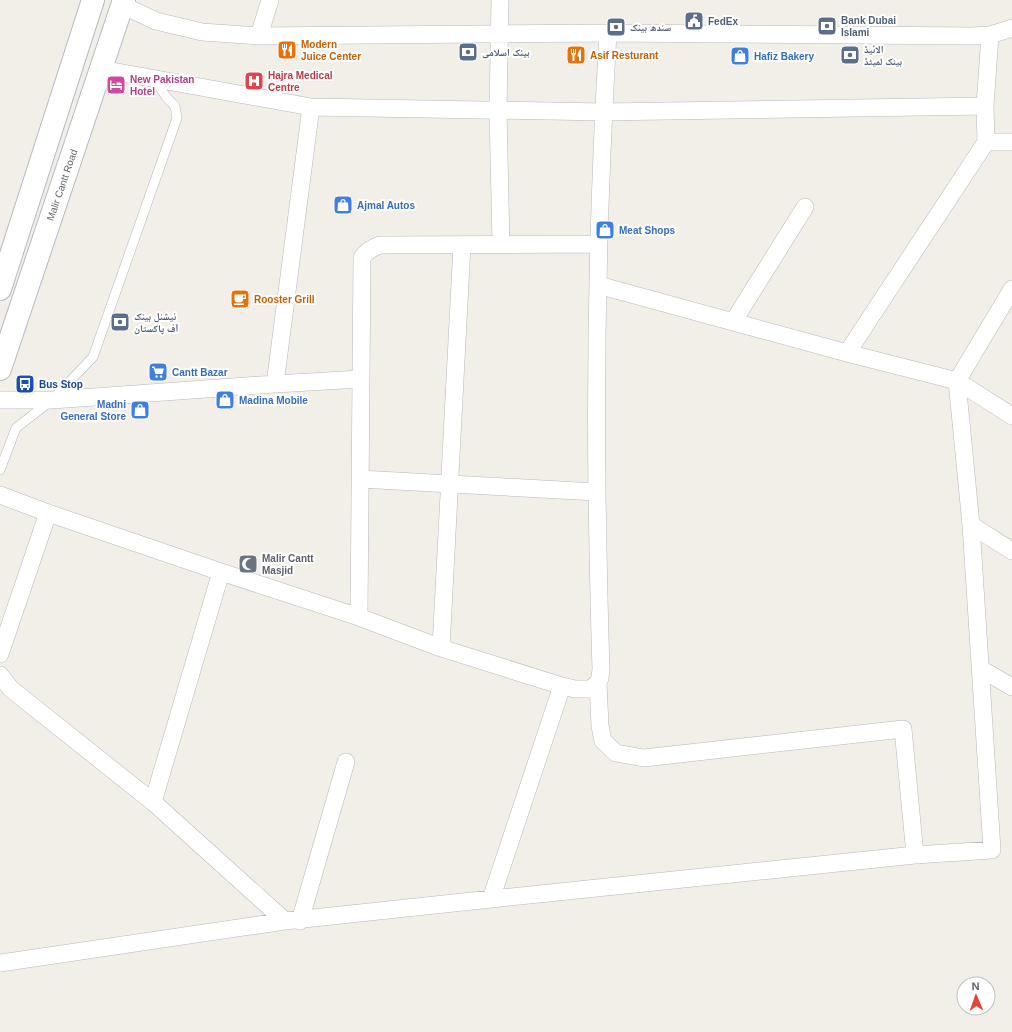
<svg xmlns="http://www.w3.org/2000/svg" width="1012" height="1032" viewBox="0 0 1012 1032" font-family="Helvetica,'Noto Naskh Arabic',sans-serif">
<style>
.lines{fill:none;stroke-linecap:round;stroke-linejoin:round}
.service-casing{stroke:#b5b8bc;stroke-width:10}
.minor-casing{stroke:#b5b8bc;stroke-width:18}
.secondary-casing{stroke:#b6babf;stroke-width:24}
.service{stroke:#fff;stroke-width:9}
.minor{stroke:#fff;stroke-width:17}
.secondary{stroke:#fff;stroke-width:22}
.labels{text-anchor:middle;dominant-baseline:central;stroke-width:4;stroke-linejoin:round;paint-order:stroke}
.service-label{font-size:10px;font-weight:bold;fill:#4e5e75;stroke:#fff;text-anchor:start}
.food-label{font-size:10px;font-weight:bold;fill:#c56008;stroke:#fff;text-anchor:start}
.shop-label{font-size:10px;font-weight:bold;fill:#366cbe;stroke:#fff;text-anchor:start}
.health-label{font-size:10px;font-weight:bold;fill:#be3a42;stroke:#fff;text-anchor:start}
.hotel-label{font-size:10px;font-weight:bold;fill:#b23c85;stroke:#fff;text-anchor:start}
.street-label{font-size:10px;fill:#5f6368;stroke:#fff}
.transit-label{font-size:10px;font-weight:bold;fill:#164399;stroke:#fff;text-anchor:start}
.worship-label{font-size:10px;font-weight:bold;fill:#5b616d;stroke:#fff;text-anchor:start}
</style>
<rect width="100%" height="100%" fill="#f1efe8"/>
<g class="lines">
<defs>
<path id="service" d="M 0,470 L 16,428 L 52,400 L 93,357 L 177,118 L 175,106 L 167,98 L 154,79"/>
<path id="minor" d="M 500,0 L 498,110 L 501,244
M 122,5 L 156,21 L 202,32 L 259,36 L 608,33 L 972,36 L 990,35 L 1012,28
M 259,36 L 270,0
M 101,69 L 311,107 L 603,112 L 985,106
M 986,142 L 1012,142
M 598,285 L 847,353 L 957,381 L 1012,416
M 733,322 L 805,207
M 847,353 L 986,142 L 985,106 L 990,35
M 275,384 L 311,107
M 0,400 L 52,400 L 275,384 L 361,379
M 360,479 L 597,492
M 0,495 L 48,513 L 221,572 L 359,617 L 441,648 L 562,686 L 575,689 L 590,689 L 598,683 L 600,678 L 601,669 C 599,610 598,552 597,493 C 595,339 599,186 608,33
M 971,525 L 1012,551
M 359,617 L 362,258 C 366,251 372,248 380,245 L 599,244
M 441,648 L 462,245
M 0,654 L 48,513
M 981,669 L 1012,687
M 0,675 L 11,689 L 153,802 L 285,921
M 153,802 L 221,572
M 915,855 L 992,850 L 971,525 L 957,381 L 1012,289
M 491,899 L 562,686
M 300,921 L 346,762
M 0,963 L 285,921 L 491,899 L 915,855 L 903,729 L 644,758 L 616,753 L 603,741 L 600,726 L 598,683"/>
<path id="secondary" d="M 0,289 L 93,0
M 0,369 L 124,0"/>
</defs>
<!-- service casing -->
<use href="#service" class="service-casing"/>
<!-- minor casing -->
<use href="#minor" class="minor-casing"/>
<!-- secondary casing -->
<use href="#secondary" class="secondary-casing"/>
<!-- service -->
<use href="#service" class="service"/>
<!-- minor -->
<use href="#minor" class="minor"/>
<!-- secondary -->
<use href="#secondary" class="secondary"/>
</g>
<!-- icons -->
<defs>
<symbol id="civic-square" viewBox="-11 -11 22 22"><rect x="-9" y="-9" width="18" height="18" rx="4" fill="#5c6f8a" stroke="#fff"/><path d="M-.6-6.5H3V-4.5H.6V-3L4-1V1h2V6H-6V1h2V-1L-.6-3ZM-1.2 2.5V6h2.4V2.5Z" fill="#fff"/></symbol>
<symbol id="bank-square" viewBox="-11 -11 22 22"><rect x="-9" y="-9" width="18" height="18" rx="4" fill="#5c6f8a" stroke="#fff"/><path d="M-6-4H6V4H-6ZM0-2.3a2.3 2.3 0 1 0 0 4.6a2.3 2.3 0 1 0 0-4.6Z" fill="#fff"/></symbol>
<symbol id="restaurant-square" viewBox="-11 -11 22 22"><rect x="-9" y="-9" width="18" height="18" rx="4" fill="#e8710a" stroke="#fff"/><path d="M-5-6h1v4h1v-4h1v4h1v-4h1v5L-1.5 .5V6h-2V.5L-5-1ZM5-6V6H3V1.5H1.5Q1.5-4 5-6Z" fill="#fff"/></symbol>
<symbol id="shop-square" viewBox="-11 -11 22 22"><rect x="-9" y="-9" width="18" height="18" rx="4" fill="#3f7fe0" stroke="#fff"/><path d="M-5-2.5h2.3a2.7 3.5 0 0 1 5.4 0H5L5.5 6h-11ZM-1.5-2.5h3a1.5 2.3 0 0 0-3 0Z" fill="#fff"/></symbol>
<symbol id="hospital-square" viewBox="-11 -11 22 22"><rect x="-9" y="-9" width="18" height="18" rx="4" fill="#e0444e" stroke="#fff"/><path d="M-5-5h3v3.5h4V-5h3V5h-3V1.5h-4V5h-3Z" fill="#fff"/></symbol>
<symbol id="hotel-square" viewBox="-11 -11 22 22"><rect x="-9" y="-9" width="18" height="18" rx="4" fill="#d1479c" stroke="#fff"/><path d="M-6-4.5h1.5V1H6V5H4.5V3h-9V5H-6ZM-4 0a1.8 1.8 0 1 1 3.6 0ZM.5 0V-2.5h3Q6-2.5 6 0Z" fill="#fff"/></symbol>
<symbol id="cafe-square" viewBox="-11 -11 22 22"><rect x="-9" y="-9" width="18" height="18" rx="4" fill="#e8710a" stroke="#fff"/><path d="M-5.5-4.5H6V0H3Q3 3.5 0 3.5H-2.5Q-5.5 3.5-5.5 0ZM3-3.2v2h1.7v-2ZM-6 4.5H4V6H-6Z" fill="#fff"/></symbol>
<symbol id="supermarket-square" viewBox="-11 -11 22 22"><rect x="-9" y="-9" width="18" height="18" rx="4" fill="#3f7fe0" stroke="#fff"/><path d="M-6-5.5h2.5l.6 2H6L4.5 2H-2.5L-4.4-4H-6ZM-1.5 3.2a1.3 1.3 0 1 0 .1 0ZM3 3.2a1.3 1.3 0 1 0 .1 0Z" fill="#fff"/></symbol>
<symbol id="bus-square" viewBox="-11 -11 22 22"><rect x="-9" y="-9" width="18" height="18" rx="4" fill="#1a4fb4" stroke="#fff"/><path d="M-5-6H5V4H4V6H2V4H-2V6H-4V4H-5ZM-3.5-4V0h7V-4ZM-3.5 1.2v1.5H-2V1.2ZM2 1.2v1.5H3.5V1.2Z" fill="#fff"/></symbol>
<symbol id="mosque-square" viewBox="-11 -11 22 22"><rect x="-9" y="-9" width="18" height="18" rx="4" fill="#6b7280" stroke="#fff"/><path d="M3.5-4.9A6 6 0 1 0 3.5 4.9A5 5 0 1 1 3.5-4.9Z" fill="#fff"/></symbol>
</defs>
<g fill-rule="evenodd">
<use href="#civic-square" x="683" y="10" width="22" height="22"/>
<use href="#bank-square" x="816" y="15" width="22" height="22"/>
<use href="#bank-square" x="605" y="16" width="22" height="22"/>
<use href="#restaurant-square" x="276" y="39" width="22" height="22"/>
<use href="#bank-square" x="457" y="41" width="22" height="22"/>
<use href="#restaurant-square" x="565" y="44" width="22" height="22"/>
<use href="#bank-square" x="839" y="44" width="22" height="22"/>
<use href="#shop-square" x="729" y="45" width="22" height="22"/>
<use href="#hospital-square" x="243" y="70" width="22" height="22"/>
<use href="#hotel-square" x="105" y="74" width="22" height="22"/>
<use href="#shop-square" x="332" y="194" width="22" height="22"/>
<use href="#shop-square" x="594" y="219" width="22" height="22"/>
<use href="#cafe-square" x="229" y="288" width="22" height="22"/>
<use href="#bank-square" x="109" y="311" width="22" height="22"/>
<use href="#supermarket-square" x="147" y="361" width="22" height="22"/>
<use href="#bus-square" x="14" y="373" width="22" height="22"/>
<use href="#shop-square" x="214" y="389" width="22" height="22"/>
<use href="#shop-square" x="129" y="399" width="22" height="22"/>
<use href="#mosque-square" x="237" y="553" width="22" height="22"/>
</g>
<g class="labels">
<!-- service labels -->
<g class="service-label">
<text x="841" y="20">Bank Dubai<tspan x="841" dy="12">Islami</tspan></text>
<text x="708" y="21">FedEx</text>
<text x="630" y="27">سندھ بینک</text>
<text x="864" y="49">الائیڈ<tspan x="864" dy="12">بینک لمیٹڈ</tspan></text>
<text x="482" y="52">بینک اسلامی</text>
<text x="134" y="316">نیشنل بینک<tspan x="134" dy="12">آف پاکستان</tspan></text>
</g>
<!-- food labels -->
<g class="food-label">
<text x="301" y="44">Modern<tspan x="301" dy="12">Juice Center</tspan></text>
<text x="590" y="55">Asif Resturant</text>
<text x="254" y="299">Rooster Grill</text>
</g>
<!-- shop labels -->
<g class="shop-label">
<text x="754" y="56">Hafiz Bakery</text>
<text x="357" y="205">Ajmal Autos</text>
<text x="619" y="230">Meat Shops</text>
<text x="172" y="372">Cantt Bazar</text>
<text x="239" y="400">Madina Mobile</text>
<text x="126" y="404" text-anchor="end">Madni<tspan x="126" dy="12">General Store</tspan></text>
</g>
<!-- health labels -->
<g class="health-label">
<text x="268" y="75">Hajra Medical<tspan x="268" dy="12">Centre</tspan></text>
</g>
<!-- hotel labels -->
<g class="hotel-label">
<text x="130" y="79">New Pakistan<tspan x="130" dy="12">Hotel</tspan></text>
</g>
<!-- street labels -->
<g class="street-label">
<text transform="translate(62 185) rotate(-71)">Malir Cantt Road</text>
</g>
<!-- transit labels -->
<g class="transit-label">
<text x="39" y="384">Bus Stop</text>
</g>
<!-- worship labels -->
<g class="worship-label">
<text x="262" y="558">Malir Cantt<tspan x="262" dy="12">Masjid</tspan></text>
</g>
</g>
<!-- north arrow -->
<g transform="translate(976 996) rotate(358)"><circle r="19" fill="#ffffff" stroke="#bfc1c3"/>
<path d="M0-3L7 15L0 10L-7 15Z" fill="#ea4335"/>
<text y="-6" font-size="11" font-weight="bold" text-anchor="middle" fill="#5f6368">N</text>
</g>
</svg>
